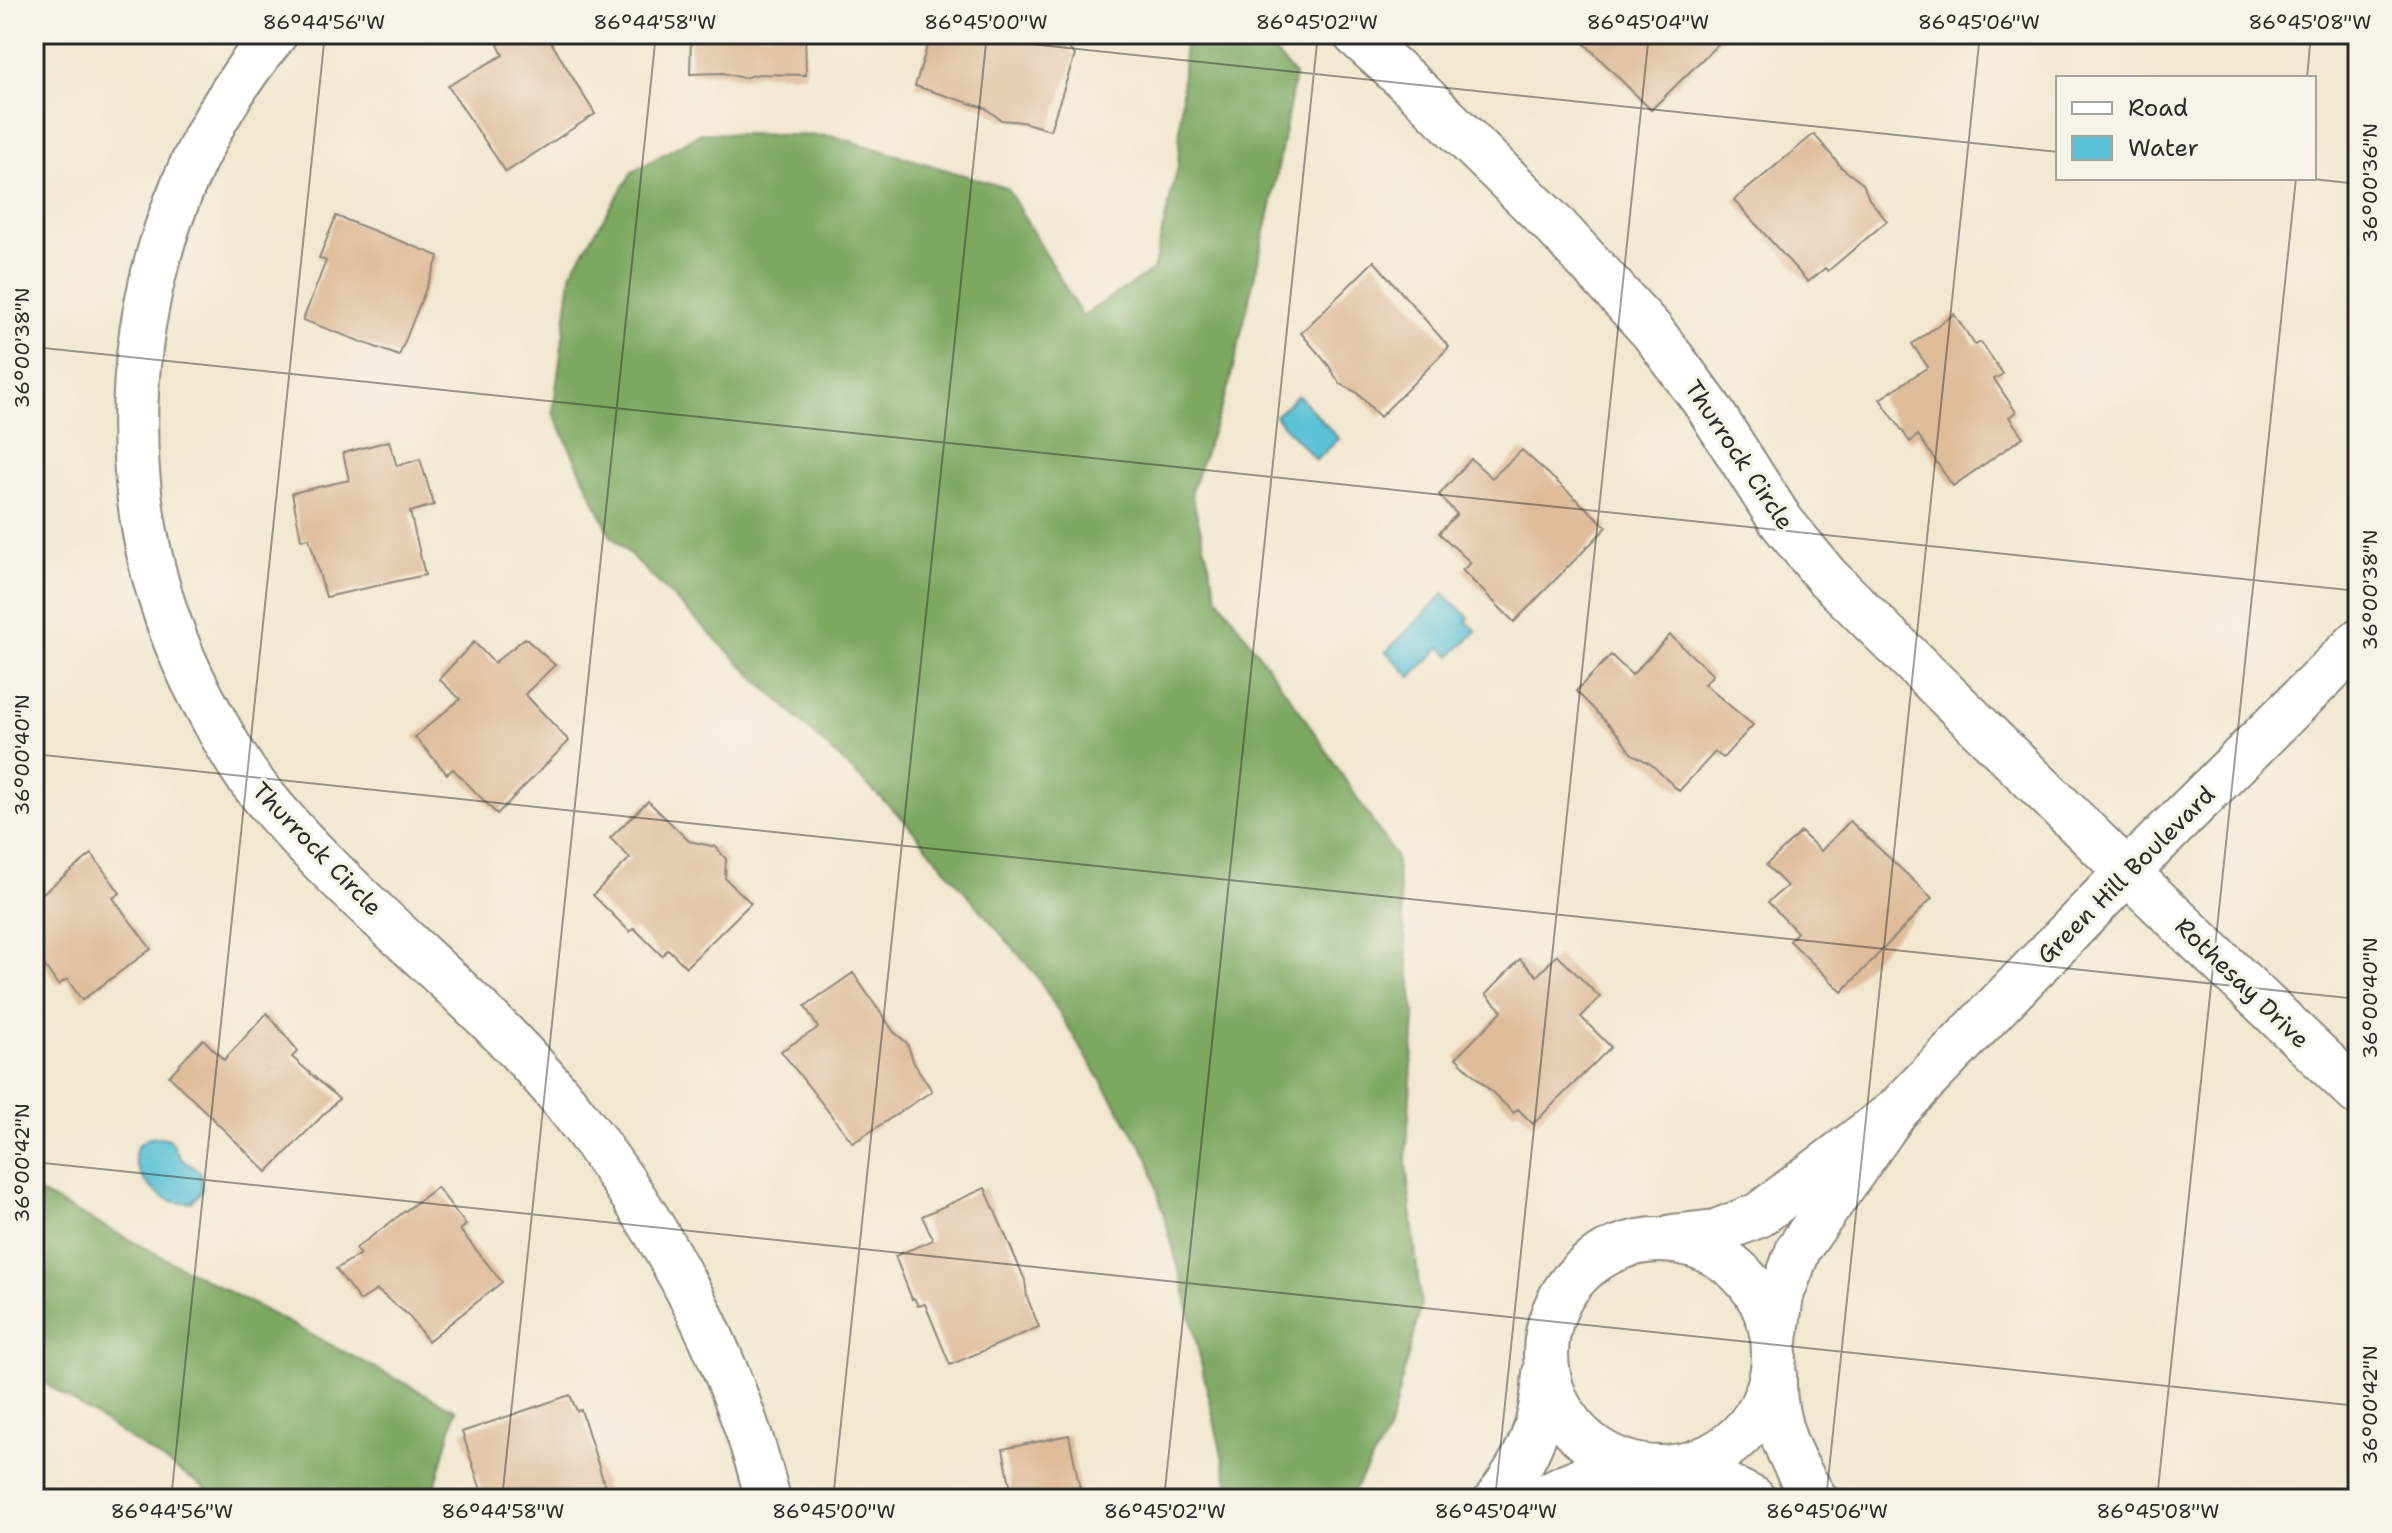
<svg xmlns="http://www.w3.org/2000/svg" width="2392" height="1533" viewBox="0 0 2392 1533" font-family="'Shantell Sans',sans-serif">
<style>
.forest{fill:#7ca860;stroke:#546a46;stroke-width:2}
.water{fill:#5ac1d7;stroke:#427681;stroke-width:2}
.building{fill:#dfbc9a}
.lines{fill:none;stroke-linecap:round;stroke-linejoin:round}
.minor-casing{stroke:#8e897d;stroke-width:48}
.minor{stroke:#fff;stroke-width:44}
.ticks{fill:none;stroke:#2b2b2b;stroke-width:2;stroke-opacity:0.45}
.labels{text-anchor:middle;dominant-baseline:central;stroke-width:7;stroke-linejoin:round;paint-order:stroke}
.street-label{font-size:24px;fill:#2b2b2b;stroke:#f7f3e8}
.neatline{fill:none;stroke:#2b2b2b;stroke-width:3}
.ticks-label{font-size:20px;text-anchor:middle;fill:#2b2b2b}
</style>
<rect width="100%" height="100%" fill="#f7f3e8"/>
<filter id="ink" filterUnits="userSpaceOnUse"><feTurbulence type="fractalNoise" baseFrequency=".0125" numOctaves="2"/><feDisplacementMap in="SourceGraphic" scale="16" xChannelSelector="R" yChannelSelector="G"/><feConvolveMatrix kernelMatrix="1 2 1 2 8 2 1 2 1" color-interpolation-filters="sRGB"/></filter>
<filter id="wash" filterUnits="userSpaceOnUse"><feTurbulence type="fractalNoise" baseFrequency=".006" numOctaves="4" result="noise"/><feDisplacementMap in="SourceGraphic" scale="32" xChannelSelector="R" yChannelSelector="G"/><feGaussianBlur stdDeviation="1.8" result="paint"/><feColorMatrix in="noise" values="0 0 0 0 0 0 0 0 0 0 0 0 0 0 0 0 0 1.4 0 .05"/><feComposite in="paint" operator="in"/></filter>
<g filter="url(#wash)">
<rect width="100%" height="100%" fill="#f2e7cf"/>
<!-- forest -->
<path class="forest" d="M 1185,34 L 1258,34 L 1295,75 L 1271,206 L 1229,385 L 1191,492 L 1217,596 L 1305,718 L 1395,856 L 1415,1018 L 1406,1161 L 1421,1306 L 1388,1433 L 1349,1499 L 1232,1499 L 1184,1288 L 1148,1157 L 1036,975 L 904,820 L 754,677 L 611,536 L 553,412 L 572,270 L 632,172 L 701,133 L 834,136 L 1007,188 L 1082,316 L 1153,270 L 1178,166 Z
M 34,1190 L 456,1410 L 432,1499 L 222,1499 L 34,1376 Z"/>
<!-- water -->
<path class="water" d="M 1298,395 L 1339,439 L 1316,460 L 1275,416 Z
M 1444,594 L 1469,618 L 1466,621 L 1477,631 L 1451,656 L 1441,647 L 1411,677 L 1386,652 Z
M 154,1137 C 176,1137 170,1142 179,1156 C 183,1163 195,1166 201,1173 L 202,1191 L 192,1202 C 155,1211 108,1147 154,1137 Z"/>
<g id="blocks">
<!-- building -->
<path class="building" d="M 514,34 L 546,34 L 595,114 L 506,172 L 448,86 L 503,55 L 498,45 Z
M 691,34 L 805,34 L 806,75 L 759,74 L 743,78 L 723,73 L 690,74 Z
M 931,34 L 1074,34 L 1070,50 L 1075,55 L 1050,130 L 1022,122 L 1001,120 L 985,108 L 915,86 Z
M 1575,34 L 1728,34 L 1651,110 Z
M 1814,134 L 1842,168 L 1863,184 L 1869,199 L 1887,221 L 1828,271 L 1825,268 L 1808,282 L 1734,200 Z
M 336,216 L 439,256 L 399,356 L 303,320 L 326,261 L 319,258 Z
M 1374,261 L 1449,347 L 1380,417 L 1356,392 L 1340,384 L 1329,366 L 1301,333 Z
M 1954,314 L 1975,345 L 1981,342 L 2003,374 L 1994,379 L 2016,412 L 2009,417 L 2023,437 L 1953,486 L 1918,435 L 1910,442 L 1880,399 L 1928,367 L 1912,344 Z
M 389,441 L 397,466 L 420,459 L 434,505 L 410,512 L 425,575 L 326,597 L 309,538 L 301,539 L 292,493 L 349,480 L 343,453 Z
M 1522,450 L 1607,527 L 1514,622 L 1462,570 L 1471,563 L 1439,533 L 1457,514 L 1439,495 L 1471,459 L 1492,478 Z
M 1670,635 L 1713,675 L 1704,684 L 1753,725 L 1723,758 L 1715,752 L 1679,791 L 1652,765 L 1631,753 L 1618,734 L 1576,691 L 1611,655 L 1632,675 Z
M 525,638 L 555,665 L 525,694 L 569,741 L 497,814 L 453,769 L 447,774 L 415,737 L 460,699 L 439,679 L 474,642 L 494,663 Z
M 648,801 L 689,841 L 716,847 L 726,859 L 725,878 L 751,903 L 686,967 L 668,949 L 662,956 L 634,928 L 630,932 L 593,895 L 630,858 L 610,838 Z
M 1850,821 L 1932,898 L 1842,992 L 1790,941 L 1797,932 L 1768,902 L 1787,886 L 1766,865 L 1801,832 L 1821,851 Z
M 92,854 L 120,893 L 113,898 L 151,949 L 82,1000 L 67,979 L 58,985 L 34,950 L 34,900 Z
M 1557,955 L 1600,997 L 1581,1017 L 1611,1047 L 1533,1124 L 1518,1109 L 1514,1113 L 1456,1058 L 1502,1011 L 1486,994 L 1520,959 L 1537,976 Z
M 853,973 L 894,1032 L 907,1043 L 914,1063 L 932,1091 L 853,1143 L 781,1051 L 818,1028 L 805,1006 Z
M 267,1013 L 298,1051 L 292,1057 L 339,1099 L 267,1172 L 169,1076 L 203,1039 L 224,1060 Z
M 437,1187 L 466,1225 L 460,1230 L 502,1282 L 428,1341 L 408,1315 L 377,1290 L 360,1301 L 336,1269 L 360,1254 L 355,1249 Z
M 985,1188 L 1025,1280 L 1027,1297 L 1039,1327 L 950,1365 L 925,1304 L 918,1306 L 914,1298 L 912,1299 L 895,1256 L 933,1240 L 922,1216 Z
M 570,1395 L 577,1411 L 581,1410 L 609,1499 L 484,1499 L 462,1432 Z
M 1069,1435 L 1082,1499 L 1013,1499 L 1003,1449 Z"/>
</g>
</g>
<g filter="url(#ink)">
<use href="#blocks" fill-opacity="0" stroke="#8e897d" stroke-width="2"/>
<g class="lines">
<defs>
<path id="minor" d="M 275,34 C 121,218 90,488 203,700 C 218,727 232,756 251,781 C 348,905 482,994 578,1119 C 667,1234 732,1358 768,1499
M 1355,34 L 1419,92 L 1557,228 L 1652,331 L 1707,405 L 1781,521 L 1827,577 L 2127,872 L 2358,1093
M 1896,1111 L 2127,872 L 2358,642
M 1672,1237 L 1716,1232 L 1759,1215 L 1896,1111 L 1799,1248 L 1781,1295 L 1775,1341
M1546 1354a114 114 0 1 1 228 0a114 114 0 1 1-228 0Z
M 1774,1375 C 1772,1423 1790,1459 1815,1499
M 1668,1469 L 1713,1479 L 1753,1499
M 1497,1499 C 1528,1458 1543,1426 1545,1373
M 1542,1499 C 1572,1480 1607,1469 1642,1468"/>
</defs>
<!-- minor casing -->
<use href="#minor" class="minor-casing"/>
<!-- minor -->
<use href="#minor" class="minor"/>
</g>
</g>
<!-- ticks -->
<path class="ticks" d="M 934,34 L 2058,152M 2307,78 L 2311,34M 2304,178 L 2358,184M 34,347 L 2358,591M 34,754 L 2358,999M 34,1162 L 2358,1406M 171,1499 L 325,34M 502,1499 L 656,34M 833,1499 L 987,34M 1164,1499 L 1318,34M 1495,1499 L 1649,34M 1826,1499 L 1980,34M 2157,1499 L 2296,178"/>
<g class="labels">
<!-- street labels -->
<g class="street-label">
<text transform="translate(1739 455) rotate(56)">Thurrock Circle</text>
<text transform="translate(317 849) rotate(46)">Thurrock Circle</text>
<text transform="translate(2126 875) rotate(-45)">Green Hill Boulevard</text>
<text transform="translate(2242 983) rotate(44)">Rothesay Drive</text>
</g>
</g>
<!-- margin -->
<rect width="2392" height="1533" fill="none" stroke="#f7f3e8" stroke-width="88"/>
<!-- legend -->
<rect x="2056" y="76" width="260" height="104" fill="#f7f3e8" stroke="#a5a39c" stroke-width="2"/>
<rect x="2072" y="102" width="40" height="12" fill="#ffffff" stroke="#a5a39c" stroke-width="2"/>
<text x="2128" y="116" font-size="24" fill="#2b2b2b">Road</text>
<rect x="2072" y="136" width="40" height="24" fill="#5ac1d7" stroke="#a5a39c" stroke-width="2"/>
<text x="2128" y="156" font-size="24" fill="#2b2b2b">Water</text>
<rect x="44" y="44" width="2304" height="1445" class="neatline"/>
<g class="ticks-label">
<text x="324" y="29">86°44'56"W</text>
<text x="655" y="29">86°44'58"W</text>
<text x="986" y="29">86°45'00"W</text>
<text x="1317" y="29">86°45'02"W</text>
<text x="1648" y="29">86°45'04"W</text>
<text x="1979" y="29">86°45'06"W</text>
<text x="2310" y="29">86°45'08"W</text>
<text transform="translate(2370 183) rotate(-90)" y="7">36°00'36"N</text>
<text transform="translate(22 348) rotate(-90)" y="7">36°00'38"N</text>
<text transform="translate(2370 590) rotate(-90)" y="7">36°00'38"N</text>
<text transform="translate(22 755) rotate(-90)" y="7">36°00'40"N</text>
<text transform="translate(2370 998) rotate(-90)" y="7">36°00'40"N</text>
<text transform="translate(22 1163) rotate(-90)" y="7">36°00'42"N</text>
<text transform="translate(2370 1405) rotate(-90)" y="7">36°00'42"N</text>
<text x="172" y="1518">86°44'56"W</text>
<text x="503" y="1518">86°44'58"W</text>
<text x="834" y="1518">86°45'00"W</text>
<text x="1165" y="1518">86°45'02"W</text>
<text x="1496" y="1518">86°45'04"W</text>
<text x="1827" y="1518">86°45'06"W</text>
<text x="2158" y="1518">86°45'08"W</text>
</g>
</svg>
